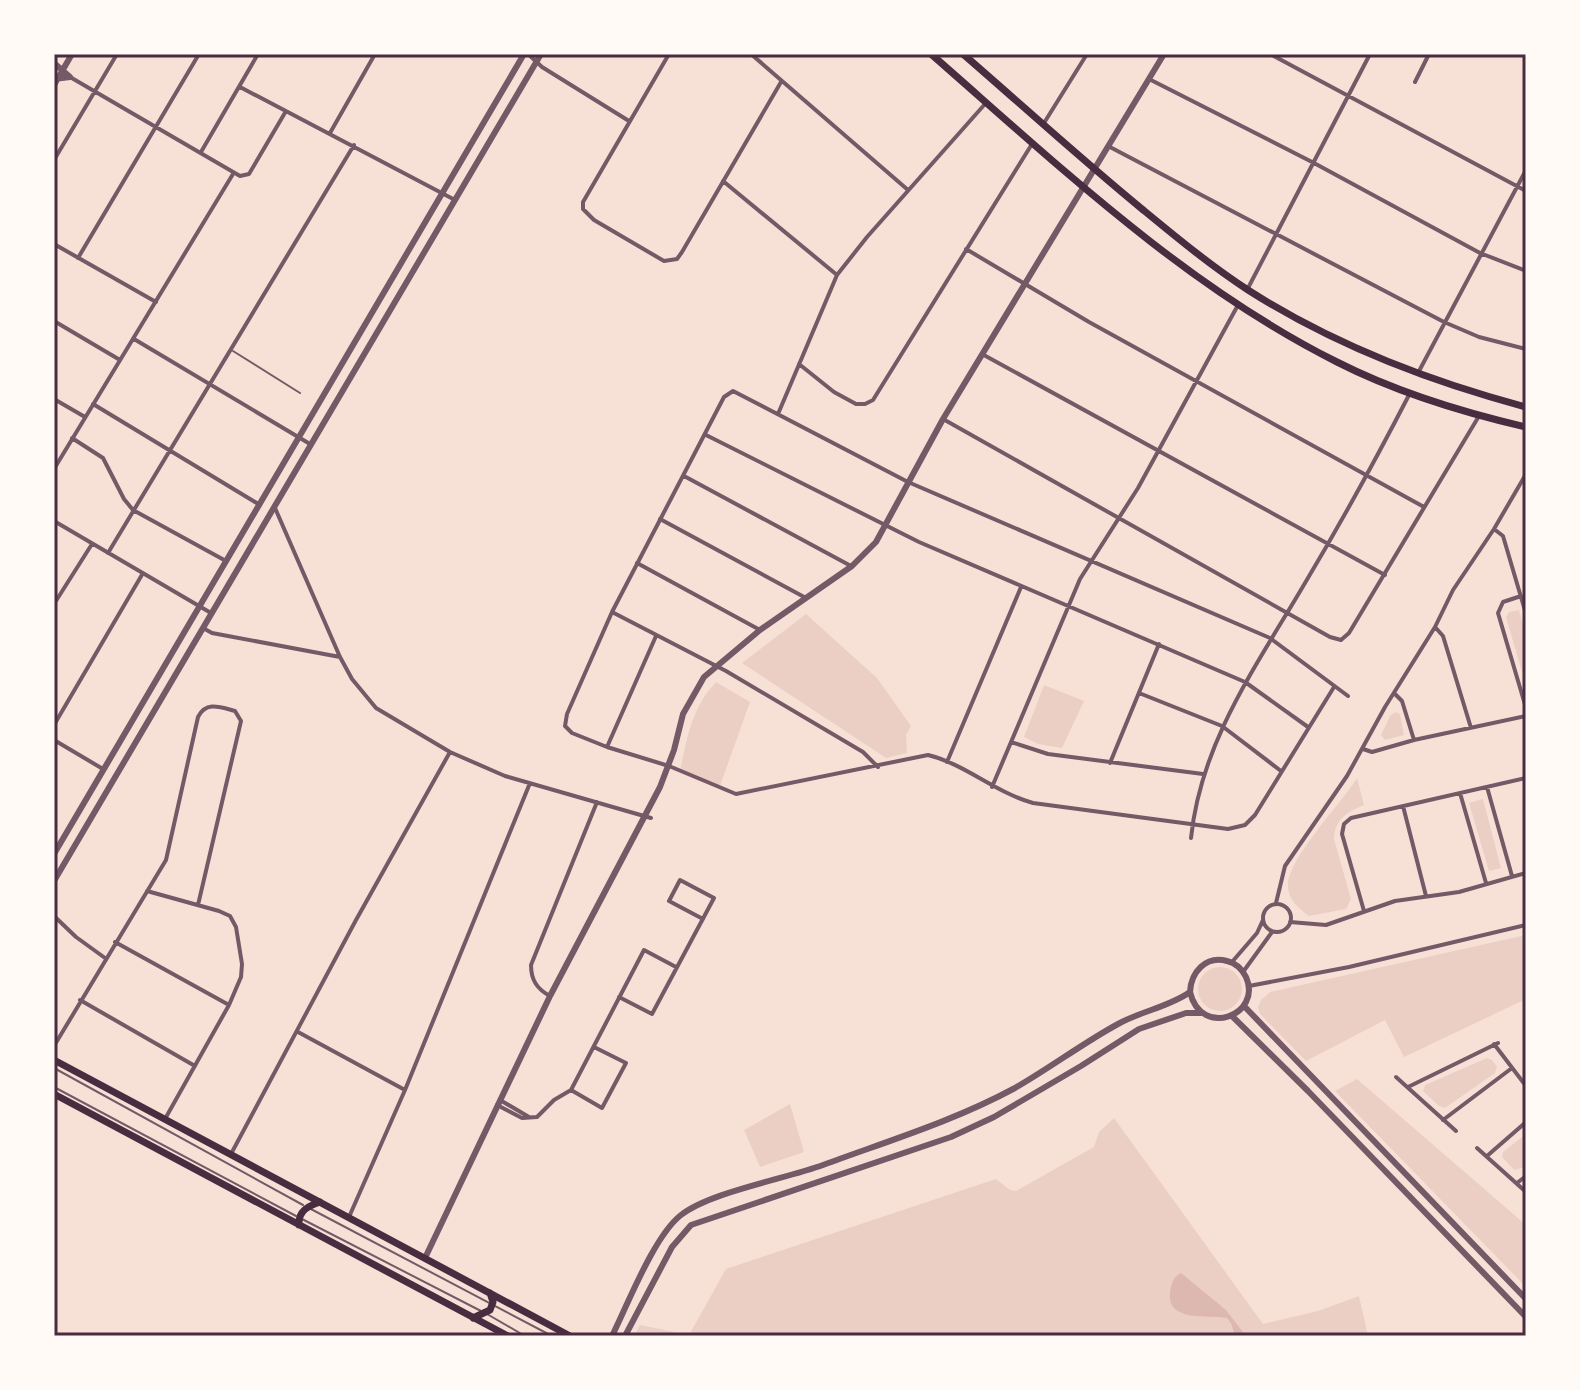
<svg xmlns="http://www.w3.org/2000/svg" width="1580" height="1390" viewBox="0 0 1580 1390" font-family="'Fira Sans Condensed',sans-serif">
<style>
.green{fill:#ebcfc5}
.water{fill:#dcb8b0}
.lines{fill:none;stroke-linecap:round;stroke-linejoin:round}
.service{stroke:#755966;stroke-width:2}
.minor{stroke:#755966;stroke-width:4}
.tertiary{stroke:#755966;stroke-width:6}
.primary{stroke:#4a2c40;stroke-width:7}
.neatline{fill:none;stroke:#4a2c40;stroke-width:3}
</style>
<rect width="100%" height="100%" fill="#f7e1d7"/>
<!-- green -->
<path class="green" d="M 1519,610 L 1526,636 L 1526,686 L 1506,617 L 1509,612 Z
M 806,614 L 877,678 L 911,726 L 906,735 L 907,753 L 886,758 L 742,663 Z
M 716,682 L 750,702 L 720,786 L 680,771 C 687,738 692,707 716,682 Z
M 1044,685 L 1084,701 L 1062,748 L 1038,744 L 1024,737 Z
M 1395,712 L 1400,714 L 1404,735 L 1385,740 L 1381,735 L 1390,716 Z
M 1357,778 L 1364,805 C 1347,812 1335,819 1334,839 L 1351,899 L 1346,909 L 1309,916 C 1299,909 1288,899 1288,887 C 1286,860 1342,803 1357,778 Z
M 1483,799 L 1501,868 L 1489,871 L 1469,803 Z
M 1526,935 L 1526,999 L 1404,1057 L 1385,1020 L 1306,1061 L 1260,1014 L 1258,1007 L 1261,1000 L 1270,992 Z
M1198 989a22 22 0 1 1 44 0a22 22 0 1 1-44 0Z
M 1487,1058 L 1492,1060 L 1497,1067 L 1495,1073 L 1445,1108 L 1439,1106 L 1423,1091 L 1425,1085 Z
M 1357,1079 L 1526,1225 L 1526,1287 L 1335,1091 Z
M 790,1104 L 804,1152 L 760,1167 L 744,1130 Z
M 1114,1118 L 1263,1324 L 1318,1311 L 1359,1296 L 1368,1336 L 634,1336 L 640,1325 L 689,1335 L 726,1269 L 996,1179 L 1010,1190 L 1016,1191 L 1094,1147 L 1099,1132 Z
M 1526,1134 L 1526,1167 L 1514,1170 L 1502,1157 L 1503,1152 Z"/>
<!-- water -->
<path class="water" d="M 1181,1273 L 1226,1310 L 1246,1336 L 1235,1336 L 1231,1323 L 1227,1318 C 1210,1315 1167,1322 1170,1294 C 1171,1284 1173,1277 1181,1273 Z"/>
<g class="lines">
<!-- service -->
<path class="service" d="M 233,351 L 300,393
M 54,1068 L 303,1205
M 54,1087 L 296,1216
M 309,1208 L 552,1336
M 302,1219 L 481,1311
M 487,1314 L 525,1336"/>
<!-- minor -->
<path class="minor" d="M 528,54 L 542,67 L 629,121
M 669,54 L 583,202 L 583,209 L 594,220 L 664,261 L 677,259 L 682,252 L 781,82
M 751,54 L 908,190
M 1270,54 L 1526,191
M 70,77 L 240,176 L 249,174 L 286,111
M 1149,79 L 1314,163 L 1480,253 L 1526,271
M 1415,82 L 1429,54
M 240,87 L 455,200
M 1044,123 L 1087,54
M 330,133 L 375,54
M 1108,146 L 1444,322 L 1479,337 L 1526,349
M 201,152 L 258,54
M 54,160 L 117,54
M 723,181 L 837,275
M 54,244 L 156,302
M 966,249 L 1089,322 L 1424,507
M 78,258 L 199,54
M 1247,290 L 1370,54
M 54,321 L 120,360
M 134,339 L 310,444
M 982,354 L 1385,575
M 799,364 L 834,392 L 856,404 L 865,404 L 873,400 L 1032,144
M 1418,373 L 1526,170
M 54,399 L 85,417
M 93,404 L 260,505
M 778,414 L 837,275 L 867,237 L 985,104
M 943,419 L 1330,637 L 1341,640 L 1349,633 L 1479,416
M 706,435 L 919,542 L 1245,682 L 1308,727
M 72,438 L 103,458 L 124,499 L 133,510 L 226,561
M 1526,463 L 1526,471
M 54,469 L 233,174
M 684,476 L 851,566
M 275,508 L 340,657 L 352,679 L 376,708 L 450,752 L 505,776 L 651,818
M 660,519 L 806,598
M 54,521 L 211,613
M 1494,529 L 1503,536 L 1526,614
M 108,553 L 354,145
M 637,563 L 760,630
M 1521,596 L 1503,602 L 1498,613 L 1526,708
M 54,604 L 92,544
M 612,612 L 726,671 L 863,752 L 878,767
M 1435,627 L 1443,636 L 1471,728
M 203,628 L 212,633 L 340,657
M 1334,687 L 1255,815 L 1245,825 L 1228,829 L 1033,803 C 996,793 965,764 928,755 L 736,794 L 669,766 L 607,747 L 572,733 L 565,726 L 567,714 L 612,612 L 724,397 L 733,391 L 908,482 L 1270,638 L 1348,696
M 1139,693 L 1222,726 L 1281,771
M 1394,693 L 1402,701 L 1414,740
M 54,725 L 143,573
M 54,740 L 103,769
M 1011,742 L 1048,754 L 1203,774
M 607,747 L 656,636
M 1363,749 L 1372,752 L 1414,740 L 1526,716
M 947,762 L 1021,587
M 1110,763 L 1159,644
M 992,787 L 1080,579 L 1138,488 L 1238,305
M 1487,787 L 1512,876
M 1460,793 L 1486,883
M 1403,806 L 1426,896
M 1191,838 C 1201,741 1257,665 1305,583 C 1342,521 1376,459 1409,395
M 147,891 L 219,911 L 230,916 L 236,927 L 242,964 L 241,977 L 229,1005 L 165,1119
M 1276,903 L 1285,866 L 1347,776 L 1385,707 L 1435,627 L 1453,590 L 1494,529 L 1526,474
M1263 918a14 14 0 1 1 28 0a14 14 0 1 1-28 0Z
M 1364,911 L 1342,834 L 1344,824 L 1351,818 L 1526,778
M 54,916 L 76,937 L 105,958
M 1290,922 L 1326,925 L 1395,901 L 1459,892 L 1526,873
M 115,942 L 229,1005
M 1232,962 L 1257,933 L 1263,920
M 1243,972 L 1272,932
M 1249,986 L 1349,967 L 1526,925
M 550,996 C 537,989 531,980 531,965 L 597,802
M 619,997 L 652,1014 L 714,898 L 680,880 L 669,901 L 703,919
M 80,1000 L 195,1066
M 298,1032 L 405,1090
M 1494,1044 L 1526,1086
M 54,1046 L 166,860 L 198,717 C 206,701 220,707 235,711 L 241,721 L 198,905
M 1396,1077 L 1456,1131
M 1408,1087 L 1498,1043
M 571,1090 L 602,1108 L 626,1063 L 594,1047
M 500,1100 L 529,1117
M 497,1105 L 522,1118 L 537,1117 L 554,1100 L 571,1090 L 644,950 L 676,967
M 1443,1120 L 1512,1068
M 1477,1148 L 1526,1192
M 231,1154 L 356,920 L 450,752
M 1487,1156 L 1526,1122
M 1517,1183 L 1526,1176
M 349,1217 L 405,1090 L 530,783"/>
<!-- tertiary -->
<path class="tertiary" d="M 54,63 L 70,77 L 54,79
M 54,85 L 72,54
M 54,854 L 524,54
M 54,881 L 541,54
M 1244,1006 L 1526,1299
M 1232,1016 L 1308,1091 L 1526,1317
M 425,1258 L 550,996 L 660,787 L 674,750 L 683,714 L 704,677 L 760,630 L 852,566 L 876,542 L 943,419 L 1164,54
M 612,1336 C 628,1304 654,1236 681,1215 C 710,1192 785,1179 823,1165 C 888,1141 954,1121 1015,1088 C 1050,1068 1083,1043 1118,1024 C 1141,1011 1169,1007 1190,992 C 1191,972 1206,955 1227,961 C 1236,963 1242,969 1246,977 C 1263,1015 1201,1039 1190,992
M 625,1336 L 672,1247 L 691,1225 L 951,1137 L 994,1117 L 1081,1066 L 1139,1029 L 1186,1013 L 1201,1013"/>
<!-- primary -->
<path class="primary" d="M 931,54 C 1058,165 1185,286 1337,362 C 1396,392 1461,412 1526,427
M 963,54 C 1023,106 1081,159 1142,209 C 1176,237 1211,266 1248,290 C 1334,345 1428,381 1526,407
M 54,1060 L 570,1336
M 54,1094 L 508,1336
M 299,1225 C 298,1211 308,1206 320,1202
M 473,1318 L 490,1310 L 493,1302 L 490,1293"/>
</g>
<!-- border -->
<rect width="1580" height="1390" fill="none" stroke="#fffaf5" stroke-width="112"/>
<rect x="56" y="56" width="1468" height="1278" class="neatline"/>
</svg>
